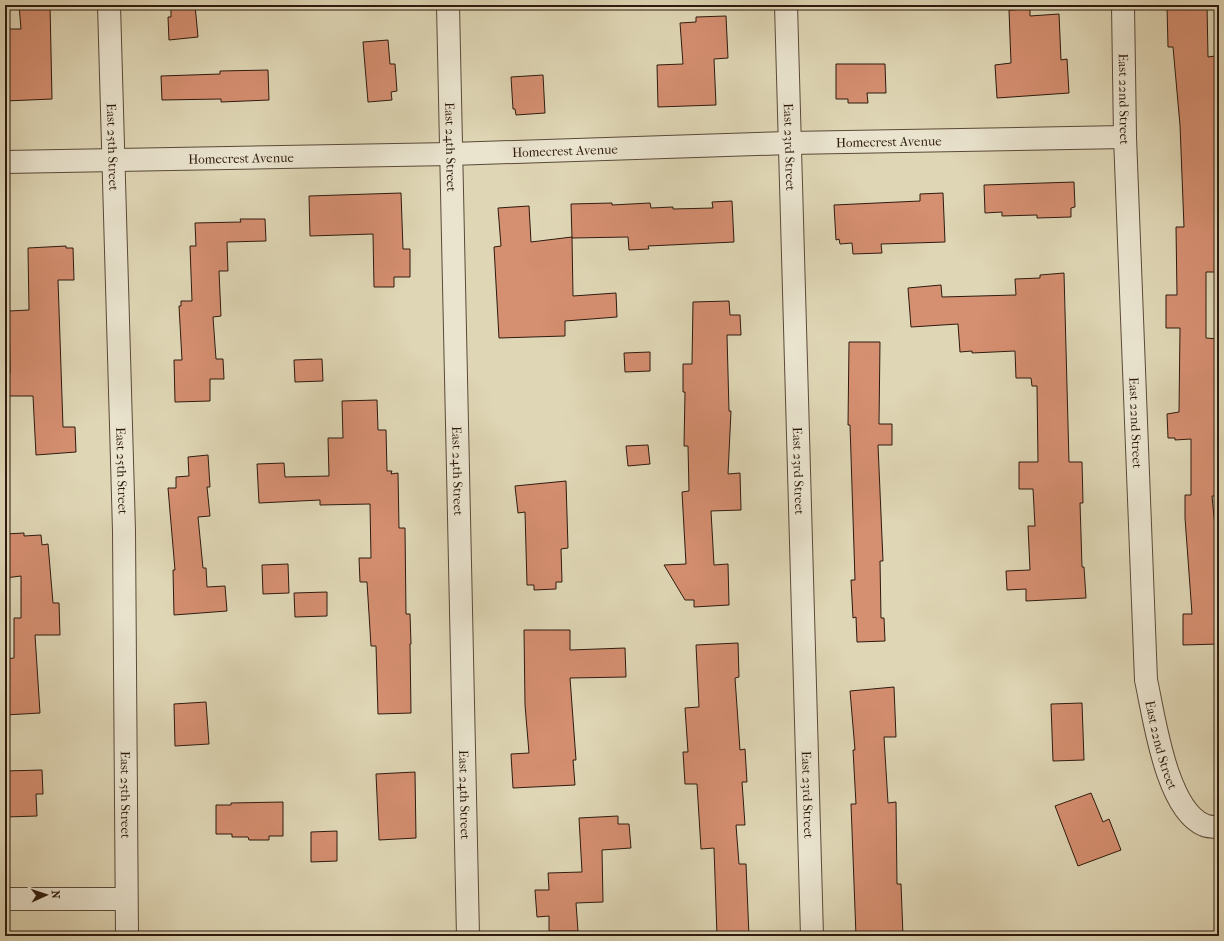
<svg xmlns="http://www.w3.org/2000/svg" width="1224" height="941" viewBox="0 0 1224 941" font-family="'IM FELL French Canon',serif">
<style>
.building{fill:#d58f71;stroke:#2e1b0e}
.lines{fill:none;stroke-linecap:round;stroke-linejoin:round}
.minor-casing{stroke:#5a4a38;stroke-width:24}
.minor{stroke:#eae4cf;stroke-width:22}
.labels{text-anchor:middle;dominant-baseline:central;stroke-width:4;stroke-linejoin:round;paint-order:stroke}
.street-label{font-size:13px;fill:#2e1b0e;stroke:#eae4cf}
</style>
<rect width="100%" height="100%" fill="#dfd6b5"/>
<filter id="stains"><feTurbulence type="fractalNoise" baseFrequency=".005" numOctaves="4"/><feColorMatrix values="0 0 0 0 .2 0 0 0 0 .09 0 0 0 0 .02 0 0 0 .5 -.17"/></filter>
<radialGradient id="worn" r=".72"><stop offset=".6" stop-color="#630" stop-opacity="0"/><stop offset="1" stop-color="#630" stop-opacity=".3"/></radialGradient>
<!-- building -->
<path class="building" d="M 19,5 L 50,5 L 52,99 L 5,101 L 5,29 L 21,29 Z
M 171,5 L 195,5 L 198,37 L 169,40 L 168,17 L 171,17 Z
M 1167,5 L 1207,5 L 1208,57 L 1215,56 L 1219,102 L 1219,272 L 1206,272 L 1206,338 L 1219,339 L 1219,496 L 1212,496 L 1219,568 L 1219,573 L 1215,574 L 1217,610 L 1219,610 L 1219,644 L 1183,645 L 1183,614 L 1192,614 L 1185,518 L 1185,495 L 1191,495 L 1191,439 L 1175,440 L 1175,438 L 1168,438 L 1167,414 L 1179,412 L 1180,328 L 1166,328 L 1166,295 L 1177,295 L 1176,227 L 1184,227 L 1180,125 L 1173,47 L 1168,47 Z
M 1030,9 L 1030,16 L 1059,14 L 1061,60 L 1067,59 L 1069,93 L 997,98 L 995,65 L 1011,63 L 1009,10 Z
M 726,16 L 728,58 L 714,59 L 716,105 L 658,107 L 657,65 L 683,64 L 680,23 L 696,22 L 696,17 Z
M 388,40 L 390,64 L 395,64 L 397,91 L 391,92 L 392,100 L 368,102 L 363,42 Z
M 836,64 L 885,64 L 886,93 L 867,93 L 868,103 L 848,103 L 848,99 L 836,99 Z
M 268,70 L 269,100 L 221,102 L 221,99 L 162,100 L 161,76 L 220,74 L 220,71 Z
M 543,75 L 545,113 L 516,115 L 515,109 L 513,109 L 511,77 Z
M 1074,182 L 1075,207 L 1071,208 L 1071,217 L 1037,218 L 1037,215 L 1002,216 L 1002,212 L 985,213 L 984,185 Z
M 401,193 L 403,249 L 410,249 L 410,277 L 394,277 L 394,287 L 374,287 L 373,234 L 310,236 L 309,196 Z
M 943,193 L 945,242 L 881,244 L 882,253 L 853,254 L 852,243 L 840,244 L 839,239 L 836,240 L 834,205 L 920,201 L 920,194 Z
M 732,201 L 734,242 L 648,246 L 649,249 L 629,250 L 628,237 L 572,238 L 571,204 L 612,203 L 612,205 L 650,203 L 651,208 L 673,207 L 673,209 L 713,208 L 712,202 Z
M 529,206 L 531,242 L 572,237 L 573,296 L 616,293 L 617,317 L 565,321 L 565,336 L 499,338 L 494,247 L 501,246 L 498,208 Z
M 240,219 L 265,219 L 266,241 L 227,242 L 228,271 L 219,271 L 221,316 L 213,317 L 216,359 L 223,359 L 224,379 L 210,379 L 210,401 L 175,402 L 174,360 L 182,360 L 179,306 L 181,306 L 181,301 L 192,301 L 190,246 L 196,246 L 195,223 L 241,222 Z
M 66,246 L 66,248 L 73,248 L 74,280 L 58,280 L 63,427 L 75,427 L 76,452 L 36,455 L 33,396 L 5,396 L 5,373 L 10,373 L 10,366 L 9,311 L 29,310 L 28,248 Z
M 1064,273 L 1069,462 L 1082,462 L 1083,503 L 1080,503 L 1082,567 L 1084,567 L 1086,598 L 1026,601 L 1026,589 L 1007,590 L 1006,571 L 1030,570 L 1028,526 L 1035,526 L 1033,489 L 1019,489 L 1019,462 L 1038,462 L 1037,386 L 1032,386 L 1031,378 L 1016,378 L 1015,351 L 972,353 L 972,351 L 960,352 L 958,324 L 911,327 L 908,288 L 941,285 L 942,297 L 1016,295 L 1015,279 L 1040,278 L 1040,275 Z
M 729,301 L 730,315 L 740,315 L 741,335 L 727,335 L 729,411 L 731,411 L 728,474 L 740,473 L 741,510 L 711,511 L 714,565 L 728,564 L 729,605 L 694,607 L 694,600 L 685,600 L 664,565 L 686,564 L 682,492 L 689,491 L 688,446 L 684,446 L 685,392 L 683,392 L 683,364 L 692,364 L 693,302 Z
M 849,342 L 880,342 L 879,424 L 892,424 L 892,445 L 878,445 L 883,561 L 880,561 L 881,618 L 884,618 L 885,641 L 857,642 L 856,617 L 853,618 L 851,580 L 855,580 L 850,425 L 848,425 Z
M 650,352 L 650,371 L 625,372 L 624,353 Z
M 322,359 L 323,381 L 295,382 L 294,360 Z
M 377,400 L 378,430 L 386,430 L 387,471 L 392,471 L 391,474 L 398,473 L 399,528 L 405,528 L 406,614 L 410,614 L 411,644 L 410,644 L 411,713 L 378,714 L 376,646 L 371,646 L 367,582 L 360,582 L 359,558 L 371,558 L 370,504 L 320,505 L 320,500 L 259,503 L 257,464 L 284,463 L 285,477 L 329,476 L 328,438 L 343,438 L 342,401 Z
M 648,445 L 650,464 L 628,466 L 626,446 Z
M 208,455 L 210,487 L 207,487 L 210,516 L 198,517 L 203,568 L 206,568 L 207,587 L 225,586 L 227,611 L 174,615 L 173,570 L 175,570 L 168,488 L 176,488 L 176,477 L 189,476 L 188,457 Z
M 566,481 L 568,548 L 561,549 L 562,582 L 556,582 L 556,589 L 534,590 L 534,585 L 527,585 L 525,512 L 518,513 L 515,486 Z
M 24,533 L 24,536 L 41,535 L 42,545 L 48,544 L 53,603 L 59,603 L 60,635 L 35,635 L 40,713 L 5,715 L 5,659 L 14,658 L 14,618 L 21,618 L 21,576 L 5,578 L 5,534 Z
M 288,564 L 289,593 L 263,594 L 262,565 Z
M 327,592 L 327,616 L 295,617 L 294,593 Z
M 524,630 L 570,630 L 570,650 L 625,648 L 626,677 L 570,678 L 576,760 L 573,760 L 575,785 L 513,788 L 511,754 L 529,753 L 525,705 Z
M 738,643 L 739,677 L 735,678 L 740,750 L 745,749 L 747,782 L 742,782 L 745,825 L 736,825 L 739,864 L 746,864 L 749,936 L 717,936 L 714,848 L 701,849 L 697,784 L 685,784 L 683,752 L 688,752 L 685,708 L 699,707 L 696,645 Z
M 894,687 L 896,737 L 884,737 L 888,803 L 896,802 L 897,884 L 901,884 L 903,936 L 856,936 L 851,804 L 856,804 L 853,750 L 855,750 L 850,691 Z
M 206,702 L 209,744 L 175,746 L 174,704 Z
M 1082,703 L 1084,760 L 1053,761 L 1051,704 Z
M 42,770 L 43,794 L 36,794 L 37,816 L 5,817 L 5,771 Z
M 415,772 L 416,838 L 379,840 L 376,774 Z
M 1091,793 L 1103,822 L 1109,819 L 1121,850 L 1078,866 L 1055,806 Z
M 283,802 L 283,836 L 269,836 L 269,840 L 249,840 L 248,837 L 232,837 L 232,834 L 216,834 L 216,805 L 231,805 L 231,803 Z
M 618,816 L 618,824 L 629,824 L 631,848 L 602,850 L 603,902 L 576,903 L 578,931 L 549,931 L 549,916 L 537,917 L 535,890 L 549,890 L 548,873 L 582,872 L 579,818 Z
M 337,831 L 337,861 L 311,862 L 311,832 Z"/>
<g class="lines">
<defs>
<g id="minor">
<path id="s1" d="M 109,5 L 124,531 L 127,936"/>
<path id="s2" d="M 448,5 L 468,936"/>
<path id="s3" d="M 786,5 L 812,936"/>
<path id="s4" d="M 1123,5 L 1125,137 L 1146,680 C 1154,716 1166,809 1204,825 C 1208,827 1214,827 1219,827"/>
<path id="s5" d="M 5,162 L 451,154 L 789,143 L 1125,137"/>
<path d="M 5,899 L 126,899"/>
</g>
</defs>
<!-- minor casing -->
<use href="#minor" class="minor-casing"/>
<!-- minor -->
<use href="#minor" class="minor"/>
</g>
<g class="labels">
<!-- street labels -->
<g class="street-label">
<text stroke="none"><textPath href="#s4" startOffset="94">East 22nd Street</textPath></text>
<text stroke="none"><textPath href="#s5" startOffset="884">Homecrest Avenue</textPath></text>
<text stroke="none"><textPath href="#s1" startOffset="142">East 25th Street</textPath></text>
<text stroke="none"><textPath href="#s2" startOffset="142">East 24th Street</textPath></text>
<text stroke="none"><textPath href="#s3" startOffset="142">East 23rd Street</textPath></text>
<text stroke="none"><textPath href="#s5" startOffset="560">Homecrest Avenue</textPath></text>
<text stroke="none"><textPath href="#s5" startOffset="236">Homecrest Avenue</textPath></text>
<text stroke="none"><textPath href="#s4" startOffset="418">East 22nd Street</textPath></text>
<text stroke="none"><textPath href="#s1" startOffset="466">East 25th Street</textPath></text>
<text stroke="none"><textPath href="#s2" startOffset="466">East 24th Street</textPath></text>
<text stroke="none"><textPath href="#s3" startOffset="466">East 23rd Street</textPath></text>
<text stroke="none"><textPath href="#s4" startOffset="742">East 22nd Street</textPath></text>
<text stroke="none"><textPath href="#s1" startOffset="790">East 25th Street</textPath></text>
<text stroke="none"><textPath href="#s2" startOffset="790">East 24th Street</textPath></text>
<text stroke="none"><textPath href="#s3" startOffset="790">East 23rd Street</textPath></text>
</g>
</g>
<!-- margin -->
<rect width="1224" height="941" fill="none" stroke="#dfd6b5" stroke-width="20"/>
<rect x="6" y="6" width="1212" height="929" fill="none" stroke="#2e1b0e" stroke-width="2"/>
<rect x="10" y="10" width="1204" height="921" fill="none" stroke="#2e1b0e"/>
<!-- north arrow -->
<g transform="translate(46 895) rotate(87)" stroke="#eae4cf" stroke-width="3" paint-order="stroke">
<path d="M0-3L7 15L0 10L-7 15Z" fill="#2e1b0e"/>
<text y="-6" font-size="11" font-weight="bold" text-anchor="middle" fill="#2e1b0e">N</text>
</g>
<rect width="100%" height="100%" filter="url(#stains)"/>
<rect width="100%" height="100%" fill="url(#worn)"/>
</svg>
